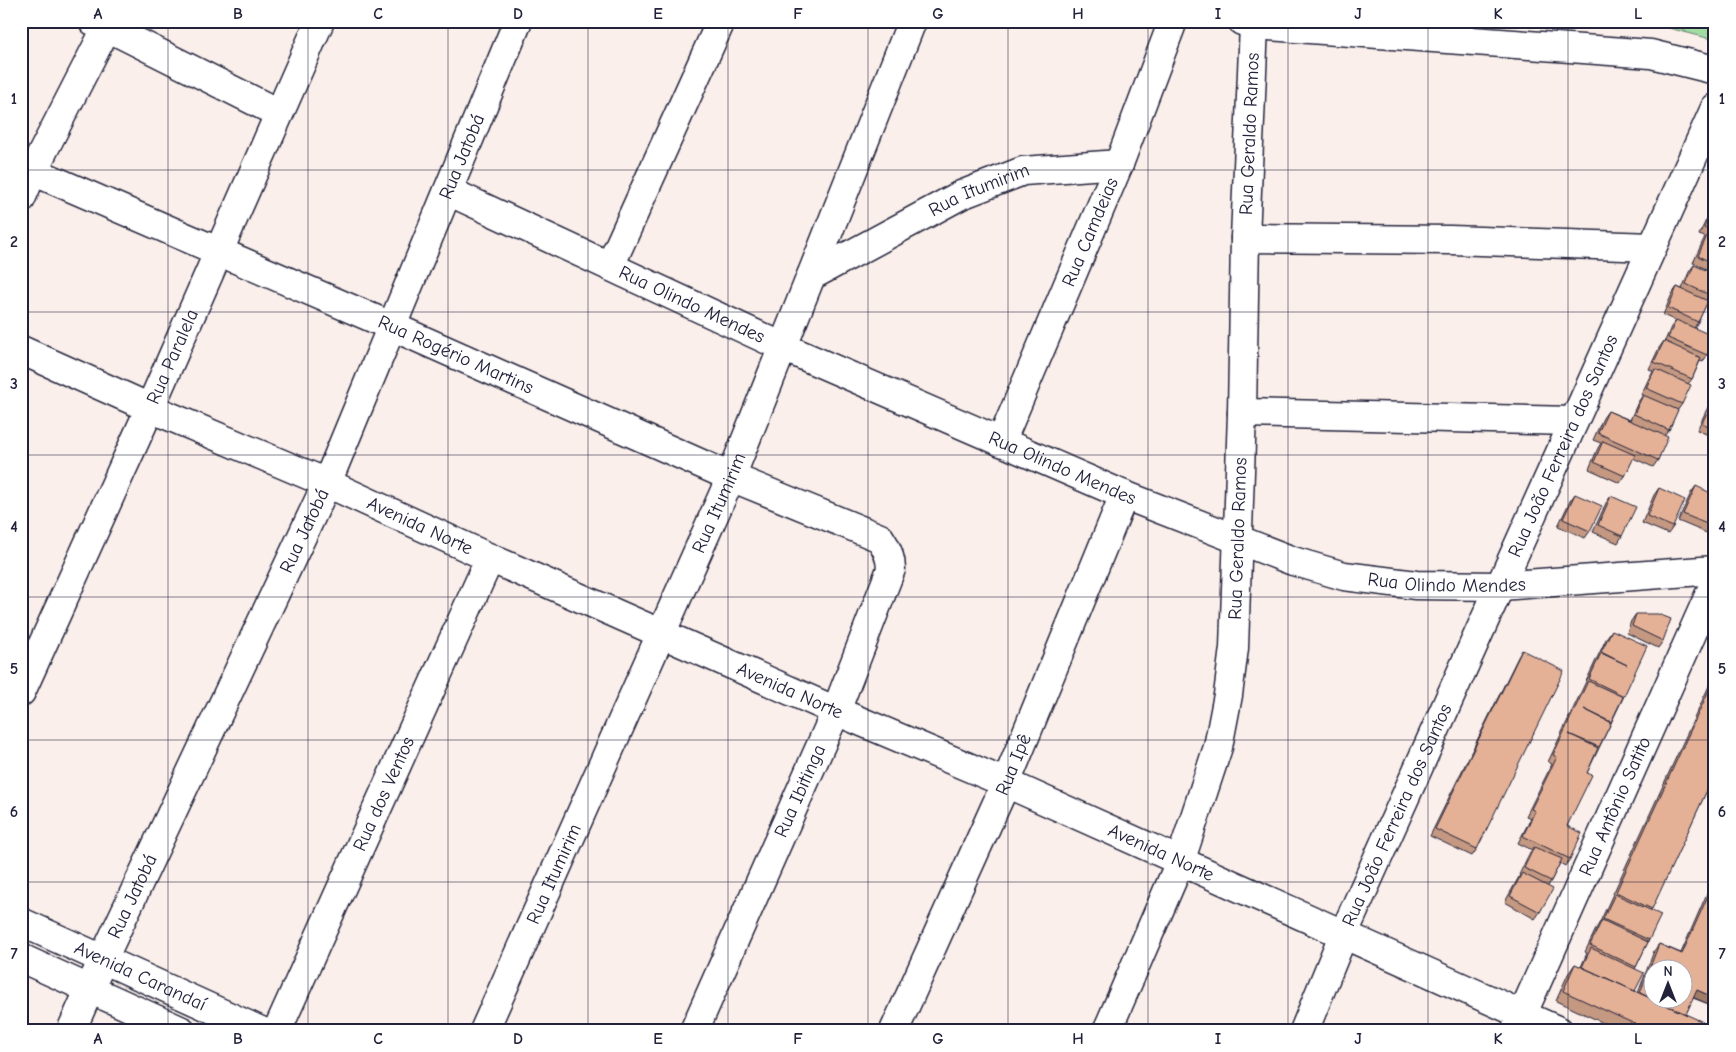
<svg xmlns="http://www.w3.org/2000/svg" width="1736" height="1052" viewBox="0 0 1736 1052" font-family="'Comic Neue',sans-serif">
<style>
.forest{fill:url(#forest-firs);stroke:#627f6e}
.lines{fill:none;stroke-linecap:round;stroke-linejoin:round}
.minor-casing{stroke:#22223b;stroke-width:31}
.minor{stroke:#fff;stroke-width:28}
.wall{fill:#c49881;stroke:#22223b}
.shaded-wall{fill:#a07c69;stroke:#22223b}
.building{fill:#e4b196;stroke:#22223b;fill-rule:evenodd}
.grid{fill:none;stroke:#22223b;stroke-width:1;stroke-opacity:0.55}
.labels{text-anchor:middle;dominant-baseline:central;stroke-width:4.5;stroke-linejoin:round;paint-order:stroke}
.street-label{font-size:19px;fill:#22223b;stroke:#fff}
.neatline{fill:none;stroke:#22223b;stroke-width:2}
.grid-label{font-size:16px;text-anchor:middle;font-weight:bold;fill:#22223b}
</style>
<defs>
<pattern id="forest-firs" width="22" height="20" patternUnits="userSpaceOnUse" patternTransform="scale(1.25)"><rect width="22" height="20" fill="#a2dca2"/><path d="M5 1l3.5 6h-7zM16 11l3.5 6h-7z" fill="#8bbc8c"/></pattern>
</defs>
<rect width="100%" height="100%" fill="#faefea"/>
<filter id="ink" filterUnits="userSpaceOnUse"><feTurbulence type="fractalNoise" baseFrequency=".02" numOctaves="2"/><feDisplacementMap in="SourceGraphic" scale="10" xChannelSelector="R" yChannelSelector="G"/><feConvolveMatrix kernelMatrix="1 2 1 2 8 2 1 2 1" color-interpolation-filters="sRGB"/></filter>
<g filter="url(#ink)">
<!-- forest -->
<path class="forest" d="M 1596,21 L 1715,21 L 1715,40 L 1661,26 Z"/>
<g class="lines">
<defs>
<g id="minor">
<path d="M 93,21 L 107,27 L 278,113"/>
<path d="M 1242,21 L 1254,25 L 1651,54 L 1715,70"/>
<path id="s1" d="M 21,166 L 391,326 L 731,477 L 880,538 C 887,548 891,557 891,569 L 836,711 L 694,1031"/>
<path id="s2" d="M 448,191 L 783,347 L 1124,495 L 1293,561 L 1344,576 L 1416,585 L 1500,586 L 1715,570"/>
<path d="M 21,199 L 33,171 L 110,21"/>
<path d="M 1245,238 L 1451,240 L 1652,247"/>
<path d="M 610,266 L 721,21"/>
<path d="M 811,276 L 912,21"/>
<path id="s3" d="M 21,350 L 150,408 L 327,483 L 490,558 L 836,711 L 1006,783 L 1559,1031"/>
<path d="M 1242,413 L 1574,421"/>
<path id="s4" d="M 1001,442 L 1119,164 L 1173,21"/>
<path id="s5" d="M 21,692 L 150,408 L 320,21"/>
<path id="s6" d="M 21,922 L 261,1031"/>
<path d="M 21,958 L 182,1031"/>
<path id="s7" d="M 71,1031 L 103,959 L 327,483 L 518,21"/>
<path id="s8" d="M 277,1031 L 490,558"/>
<path id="s9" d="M 484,1031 L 731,477 L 811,276 L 961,195 L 1023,171 L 1119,164"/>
<path id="s10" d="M 894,1031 L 1006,783 L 1124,495"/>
<path id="s11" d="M 1107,1031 L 1180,862 L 1218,747 L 1228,695 L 1234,648 L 1242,413 L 1245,238 L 1254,25"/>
<path id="s12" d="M 1304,1031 L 1344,933 L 1715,108"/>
<path id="s13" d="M 1515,1031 L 1715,582"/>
</g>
</defs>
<!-- minor casing -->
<use href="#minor" class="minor-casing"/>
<!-- minor -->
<use href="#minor" class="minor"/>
</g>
<!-- wall -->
<path class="wall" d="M 1714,207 L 1715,207 L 1715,273 L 1693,263 L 1702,243 L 1705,237 L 1699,235 L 1709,214 Z
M 1694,265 L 1715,296 L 1709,304 L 1707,303 L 1698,322 L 1694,328 L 1707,355 L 1703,362 L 1700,361 L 1692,379 L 1688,384 L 1682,404 L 1677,411 L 1669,430 L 1664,436 L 1658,460 L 1653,467 L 1633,458 L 1625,476 L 1620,483 L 1589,469 L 1598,448 L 1601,443 L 1593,440 L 1603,418 L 1608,411 L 1630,420 L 1638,402 L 1643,395 L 1641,395 L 1650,376 L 1653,371 L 1649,369 L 1659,348 L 1664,341 L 1665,341 L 1671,327 L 1676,321 L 1663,315 L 1672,294 L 1677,287 L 1682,289 L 1689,272 Z
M 1712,402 L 1715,403 L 1715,438 L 1697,430 L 1707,409 Z
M 1696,486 L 1714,527 L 1709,534 L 1678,521 L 1691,493 Z
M 1659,488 L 1673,527 L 1668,534 L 1642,523 L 1654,495 Z
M 1575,494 L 1590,531 L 1585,538 L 1558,526 L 1570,501 Z
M 1611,496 L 1622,536 L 1618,543 L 1593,532 L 1606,503 Z
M 1636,614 L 1663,641 L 1658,648 L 1627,633 L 1631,621 Z
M 1612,630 L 1624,696 L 1587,773 L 1567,826 L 1570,859 L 1565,866 L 1560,863 L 1551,881 L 1548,886 L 1540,912 L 1535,919 L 1505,902 L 1520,875 L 1519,875 L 1529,854 L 1532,850 L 1518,843 L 1531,818 L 1526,816 L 1552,764 L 1548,762 L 1607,637 Z
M 1522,650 L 1477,849 L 1472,856 L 1430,836 L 1518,657 Z
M 1715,673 L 1715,773 L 1651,910 L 1649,940 L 1635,969 L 1635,991 L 1638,993 L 1654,951 L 1659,944 L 1681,953 L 1715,875 L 1715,999 L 1711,1005 L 1693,998 L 1686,1014 L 1699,1031 L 1621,1031 L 1556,1001 L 1568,974 L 1575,964 L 1581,967 L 1587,953 L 1585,952 L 1597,927 L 1600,922 Z"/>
<!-- shaded-wall -->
<path class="shaded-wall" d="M 1697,990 L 1715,998 L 1715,999 L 1711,1005 L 1692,997 Z"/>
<!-- building -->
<path class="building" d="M 1714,207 L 1715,207 L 1715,232 L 1704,228 Z
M 1707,236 L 1715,239 L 1715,264 L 1698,256 Z
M 1694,265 L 1715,274 L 1714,297 L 1686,284 Z
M 1677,287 L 1708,301 L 1698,322 L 1668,308 Z
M 1676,320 L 1715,337 L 1715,339 L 1707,355 L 1668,338 Z
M 1664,341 L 1701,358 L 1692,379 L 1654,362 Z
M 1655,369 L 1691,385 L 1682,404 L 1646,388 Z
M 1643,395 L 1678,410 L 1669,430 L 1634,414 Z
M 1712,402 L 1715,403 L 1715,429 L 1702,423 Z
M 1608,411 L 1668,437 L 1658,460 L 1598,433 Z
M 1603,441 L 1635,455 L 1625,476 L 1594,462 Z
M 1696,486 L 1715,495 L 1715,525 L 1714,527 L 1683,514 Z
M 1659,488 L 1685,500 L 1673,527 L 1647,516 Z
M 1575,494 L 1602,506 L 1590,531 L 1563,519 Z
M 1611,496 L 1636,507 L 1622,536 L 1598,525 Z
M 1636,614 L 1658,614 L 1671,619 L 1663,641 L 1632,626 Z
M 1612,630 L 1647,646 L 1624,696 L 1589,679 L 1601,653 L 1627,665 L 1601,652 Z
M 1522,650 L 1564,671 L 1477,849 L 1435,829 Z
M 1715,677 L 1715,773 L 1652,909 L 1616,892 Z
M 1588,681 L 1623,697 L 1611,722 L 1584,709 L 1611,723 L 1599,747 L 1569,734 L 1598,748 L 1587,773 L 1592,775 L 1567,826 L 1582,833 L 1570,859 L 1523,836 L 1535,811 L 1531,809 L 1557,757 L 1553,755 Z
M 1534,847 L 1562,859 L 1551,881 L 1524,868 Z
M 1522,873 L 1553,889 L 1540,912 L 1510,896 Z
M 1715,880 L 1715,998 L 1697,990 L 1686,1014 L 1640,993 L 1659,944 L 1682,954 ZM 1654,970 L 1684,970 L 1684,1000 L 1654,1000 Z
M 1615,894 L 1661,915 L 1649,940 L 1603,919 Z
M 1602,920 L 1648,942 L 1636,967 L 1590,945 Z
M 1591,948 L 1644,973 L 1635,991 L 1582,967 Z
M 1575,964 L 1703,1022 L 1699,1031 L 1650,1031 L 1563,991 Z"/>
</g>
<!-- grid -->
<path class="grid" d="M 168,21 L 168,1031M 308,21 L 308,1031M 448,21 L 448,1031M 588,21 L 588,1031M 728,21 L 728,1031M 868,21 L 868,1031M 1008,21 L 1008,1031M 1148,21 L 1148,1031M 1288,21 L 1288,1031M 1428,21 L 1428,1031M 1568,21 L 1568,1031M 21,170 L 1715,170M 21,312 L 1715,312M 21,455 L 1715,455M 21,597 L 1715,597M 21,740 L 1715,740M 21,882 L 1715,882"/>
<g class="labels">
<!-- street labels -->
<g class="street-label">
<text stroke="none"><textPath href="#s11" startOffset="920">Rua Geraldo Ramos</textPath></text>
<text stroke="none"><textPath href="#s7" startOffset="958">Rua Jatobá</textPath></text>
<text stroke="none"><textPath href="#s9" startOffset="1012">Rua Itumirim</textPath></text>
<text stroke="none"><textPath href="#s4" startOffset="228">Rua Camdeias</textPath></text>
<text stroke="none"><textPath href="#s2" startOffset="269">Rua Olindo Mendes</textPath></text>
<text stroke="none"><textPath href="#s1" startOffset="474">Rua Rogério Martins</textPath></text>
<text stroke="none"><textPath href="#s5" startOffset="368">Rua Paralela</textPath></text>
<text stroke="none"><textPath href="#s12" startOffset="640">Rua João Ferreira dos Santos</textPath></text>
<text stroke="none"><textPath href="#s2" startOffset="674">Rua Olindo Mendes</textPath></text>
<text stroke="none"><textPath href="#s9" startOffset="578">Rua Itumirim</textPath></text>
<text stroke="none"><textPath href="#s3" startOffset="436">Avenida Norte</textPath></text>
<text stroke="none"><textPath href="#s7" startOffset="552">Rua Jatobá</textPath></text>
<text stroke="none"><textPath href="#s11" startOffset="515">Rua Geraldo Ramos</textPath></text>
<text stroke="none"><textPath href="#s2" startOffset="1079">Rua Olindo Mendes</textPath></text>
<text stroke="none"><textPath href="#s3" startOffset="841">Avenida Norte</textPath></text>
<text stroke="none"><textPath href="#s10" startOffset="292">Rua Ipê</textPath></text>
<text transform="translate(800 791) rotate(-66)">Rua Ibitinga</text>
<text stroke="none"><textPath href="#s8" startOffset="260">Rua dos Ventos</textPath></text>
<text stroke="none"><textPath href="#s13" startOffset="246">Rua Antônio Satito</textPath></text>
<text stroke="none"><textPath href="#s12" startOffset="235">Rua João Ferreira dos Santos</textPath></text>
<text stroke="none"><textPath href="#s3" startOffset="1246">Avenida Norte</textPath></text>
<text stroke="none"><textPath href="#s9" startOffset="172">Rua Itumirim</textPath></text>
<text stroke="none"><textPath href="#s7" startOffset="148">Rua Jatobá</textPath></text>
<text stroke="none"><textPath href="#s6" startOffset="131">Avenida Carandaí</textPath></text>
</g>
</g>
<!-- margin -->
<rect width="1736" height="1052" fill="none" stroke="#fff" stroke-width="55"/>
<!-- north arrow -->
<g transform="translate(1668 984)"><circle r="24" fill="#ffffff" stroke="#a7a7b1"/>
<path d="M0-4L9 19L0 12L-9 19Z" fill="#22223b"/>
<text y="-8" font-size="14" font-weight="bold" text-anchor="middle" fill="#22223b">N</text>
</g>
<rect x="28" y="28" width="1680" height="996" class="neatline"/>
<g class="grid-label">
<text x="98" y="19">A</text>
<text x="238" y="19">B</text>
<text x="378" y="19">C</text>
<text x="518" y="19">D</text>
<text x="658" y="19">E</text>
<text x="798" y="19">F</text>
<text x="938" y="19">G</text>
<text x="1078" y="19">H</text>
<text x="1218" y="19">I</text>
<text x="1358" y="19">J</text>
<text x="1498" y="19">K</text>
<text x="1638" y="19">L</text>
<text x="14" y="104">1</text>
<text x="1722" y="104">1</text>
<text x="14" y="247">2</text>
<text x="1722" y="247">2</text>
<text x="14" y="389">3</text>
<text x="1722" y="389">3</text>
<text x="14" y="532">4</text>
<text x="1722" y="532">4</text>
<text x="14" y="674">5</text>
<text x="1722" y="674">5</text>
<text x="14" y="817">6</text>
<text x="1722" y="817">6</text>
<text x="14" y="959">7</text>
<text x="1722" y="959">7</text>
<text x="98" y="1044">A</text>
<text x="238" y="1044">B</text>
<text x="378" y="1044">C</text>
<text x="518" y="1044">D</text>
<text x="658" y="1044">E</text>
<text x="798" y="1044">F</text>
<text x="938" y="1044">G</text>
<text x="1078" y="1044">H</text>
<text x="1218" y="1044">I</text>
<text x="1358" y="1044">J</text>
<text x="1498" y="1044">K</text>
<text x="1638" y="1044">L</text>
</g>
</svg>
